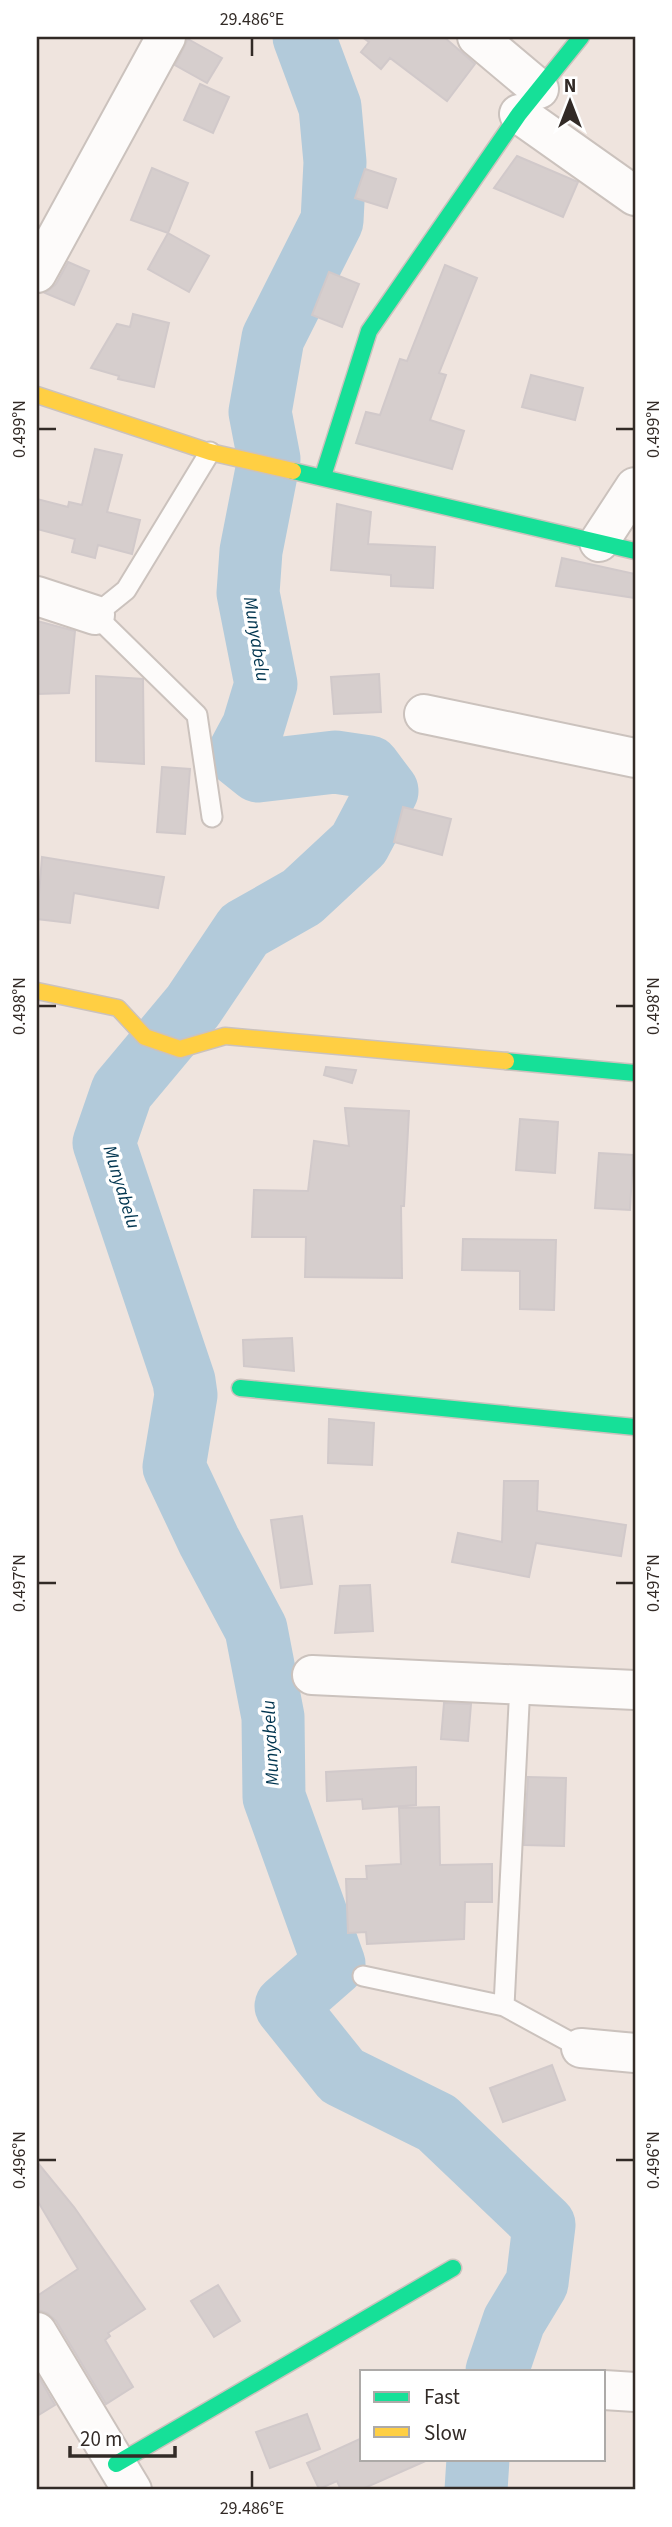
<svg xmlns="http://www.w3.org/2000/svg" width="672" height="2527" viewBox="0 0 672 2527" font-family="'Source Sans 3',sans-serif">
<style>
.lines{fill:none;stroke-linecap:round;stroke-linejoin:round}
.river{stroke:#b2cada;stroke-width:63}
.building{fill:#d6cecd;stroke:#d1c9ca;stroke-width:2}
.lane-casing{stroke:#cbc2bd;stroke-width:23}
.street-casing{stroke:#cbc2bd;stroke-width:42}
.fast-casing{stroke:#cbc2bd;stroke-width:19}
.slow-casing{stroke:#cbc2bd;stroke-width:19}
.lane{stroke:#fdfbfa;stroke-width:19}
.street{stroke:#fdfbfa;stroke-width:38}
.fast{stroke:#16e098;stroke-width:16}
.slow{stroke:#ffcf43;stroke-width:16}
.ticks{fill:none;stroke:#322a26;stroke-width:2.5}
.labels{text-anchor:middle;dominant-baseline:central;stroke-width:7;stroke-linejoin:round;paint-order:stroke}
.water-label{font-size:19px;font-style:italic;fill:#00354f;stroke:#fff}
.neatline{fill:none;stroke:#322a26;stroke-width:2.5}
.ticks-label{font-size:18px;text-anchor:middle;fill:#322a26}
</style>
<rect width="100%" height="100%" fill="#efe4de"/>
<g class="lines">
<!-- river -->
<path class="river" d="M 304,37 L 330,107 L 335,162 L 332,221 L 273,338 L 260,412 L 269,459 L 251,551 L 248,593 L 266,684 L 253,727 L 238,755 L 258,771 L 335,762 L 369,767 L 387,791 L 359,844 L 302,897 L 244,930 L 193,1006 L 122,1091 L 104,1143 L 184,1381 L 186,1395 L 174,1467 L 209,1541 L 256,1629 L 273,1717 L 274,1797 L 334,1964 L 286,2006 L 342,2076 L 437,2123 L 544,2225 L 537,2283 L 514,2321 L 497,2371
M 476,2490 L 478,2459"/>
</g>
<!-- building -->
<path class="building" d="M 362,37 L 444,37 L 475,64 L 447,101 L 390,58 L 381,69 L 361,52 L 369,42 Z
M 188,39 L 222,58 L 207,83 L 175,65 Z
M 200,84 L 229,97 L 213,133 L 184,120 Z
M 517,156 L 578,182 L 563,217 L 494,188 Z
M 152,168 L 188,183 L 168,233 L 131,220 Z
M 365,169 L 396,179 L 387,208 L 355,198 Z
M 168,233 L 209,256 L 189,292 L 148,269 Z
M 68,262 L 89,271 L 74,305 L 45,293 L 56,284 Z
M 445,265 L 477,278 L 439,373 L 446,375 L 430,420 L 464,431 L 452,469 L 356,443 L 366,412 L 380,415 L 400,359 L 407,361 Z
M 329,272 L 359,284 L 342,327 L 312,315 Z
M 133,314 L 169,323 L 154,387 L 118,379 L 119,376 L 91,368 L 117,324 L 130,327 Z
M 531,375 L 583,388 L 575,420 L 522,407 Z
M 95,449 L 122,455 L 107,512 L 140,520 L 132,554 L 98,545 L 95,558 L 72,552 L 75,539 L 37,529 L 37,499 L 68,507 L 69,502 L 82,505 Z
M 337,504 L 371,512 L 368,544 L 435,547 L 433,588 L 391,586 L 391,575 L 331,570 Z
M 562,558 L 635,574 L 635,598 L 556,586 Z
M 37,621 L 75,631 L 69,693 L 37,694 Z
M 379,674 L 381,712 L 334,714 L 331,677 Z
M 96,676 L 143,679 L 144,764 L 96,761 Z
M 162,767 L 190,769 L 185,834 L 157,832 Z
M 403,807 L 451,819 L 442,855 L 394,842 Z
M 42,857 L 164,877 L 158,908 L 74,893 L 70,923 L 37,919 Z
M 326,1067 L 356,1070 L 352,1083 L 324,1075 Z
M 345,1108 L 409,1111 L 404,1206 L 401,1206 L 402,1278 L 305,1277 L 306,1237 L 252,1237 L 254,1190 L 308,1191 L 314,1141 L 349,1146 Z
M 520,1119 L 558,1122 L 555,1173 L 516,1170 Z
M 599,1153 L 633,1155 L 630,1210 L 595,1208 Z
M 463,1239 L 556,1240 L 554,1310 L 520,1309 L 520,1271 L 462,1270 Z
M 292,1338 L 294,1371 L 244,1366 L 243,1340 Z
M 329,1419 L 374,1423 L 372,1465 L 328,1463 Z
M 504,1481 L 538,1481 L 537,1511 L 626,1525 L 621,1556 L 536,1543 L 529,1577 L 452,1562 L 458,1533 L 502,1542 Z
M 302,1516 L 312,1584 L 281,1588 L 271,1520 Z
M 370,1585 L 373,1631 L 335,1633 L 340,1586 Z
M 444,1703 L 471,1704 L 468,1741 L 441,1739 Z
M 416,1767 L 416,1805 L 363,1809 L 362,1799 L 327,1801 L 326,1772 Z
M 528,1777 L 566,1778 L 564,1846 L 524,1845 Z
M 439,1807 L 440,1865 L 492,1864 L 492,1902 L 465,1902 L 464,1939 L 367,1944 L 366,1932 L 348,1933 L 346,1879 L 367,1879 L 366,1866 L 401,1864 L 399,1808 Z
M 552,2065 L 565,2100 L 503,2122 L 490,2088 Z
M 37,2162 L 74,2207 L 145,2309 L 108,2333 L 110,2336 L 105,2340 L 133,2387 L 106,2404 L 56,2321 L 47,2313 L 37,2310 L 37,2296 L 78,2269 L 37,2200 Z
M 218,2285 L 240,2321 L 214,2337 L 191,2301 Z
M 37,2374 L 55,2405 L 37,2416 Z
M 307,2414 L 320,2449 L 270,2468 L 256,2432 Z
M 362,2438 L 362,2459 L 430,2459 L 360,2490 L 341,2490 L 337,2481 L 319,2489 L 307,2463 Z"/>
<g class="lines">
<defs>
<path id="lane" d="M 210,452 L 126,590 L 95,615 L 197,715 L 212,817
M 520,1684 L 504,2006 L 581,2048
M 363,1976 L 504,2006"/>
<path id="street" d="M 477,37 L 539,89
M 519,114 L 635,196
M 37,273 L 166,37
M 599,542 L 635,487
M 37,596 L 95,615
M 424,714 L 635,758
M 312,1675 L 635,1690
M 581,2048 L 635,2053
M 37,2332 L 132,2490
M 604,2390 L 635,2392"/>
<path id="fast" d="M 293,471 L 635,551
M 323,476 L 369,331 L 519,114 L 581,37
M 506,1061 L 635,1073
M 240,1388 L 635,1427
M 116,2464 L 453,2268"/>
<path id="slow" d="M 37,395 L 210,452 L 293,471
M 37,991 L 118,1008 L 145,1037 L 180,1049 L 225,1036 L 506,1061"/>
</defs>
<!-- lane casing -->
<use href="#lane" class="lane-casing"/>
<!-- street casing -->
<use href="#street" class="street-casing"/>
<!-- fast casing -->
<use href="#fast" class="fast-casing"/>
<!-- slow casing -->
<use href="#slow" class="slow-casing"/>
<!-- lane -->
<use href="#lane" class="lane"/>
<!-- street -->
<use href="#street" class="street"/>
<!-- fast -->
<use href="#fast" class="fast"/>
<!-- slow -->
<use href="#slow" class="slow"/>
</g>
<!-- ticks -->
<path class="ticks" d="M 252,38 L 252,56M 38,429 L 56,429M 616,429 L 634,429M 38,1006 L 56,1006M 616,1006 L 634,1006M 38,1583 L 56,1583M 616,1583 L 634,1583M 38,2160 L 56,2160M 616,2160 L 634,2160M 252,2471 L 252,2488"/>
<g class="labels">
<!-- water labels -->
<g class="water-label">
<text transform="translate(256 639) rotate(81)">Munyabelu</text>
<text transform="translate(121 1187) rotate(73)">Munyabelu</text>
<text transform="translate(271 1743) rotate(-93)">Munyabelu</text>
</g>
</g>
<!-- border -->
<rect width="672" height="2527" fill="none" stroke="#ffffff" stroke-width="77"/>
<!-- legend -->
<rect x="360" y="2370" width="245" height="91" fill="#ffffff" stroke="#adaaa8" stroke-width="2"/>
<rect x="374" y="2392" width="35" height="10" fill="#16e098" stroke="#adaaa8" stroke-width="2"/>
<text x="424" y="2404" font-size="21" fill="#322a26">Fast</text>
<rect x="374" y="2427" width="35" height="10" fill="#ffcf43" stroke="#adaaa8" stroke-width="2"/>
<text x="424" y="2440" font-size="21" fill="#322a26">Slow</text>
<!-- north arrow -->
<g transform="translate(570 102)" stroke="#ffffff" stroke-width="5" paint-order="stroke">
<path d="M0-5L12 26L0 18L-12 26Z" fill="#322a26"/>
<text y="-10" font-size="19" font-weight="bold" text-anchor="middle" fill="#322a26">N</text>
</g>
<!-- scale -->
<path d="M70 2446v10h105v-10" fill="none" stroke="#322a26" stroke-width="3.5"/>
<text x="80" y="2446" font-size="21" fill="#322a26" stroke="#ffffff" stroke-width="5" paint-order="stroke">20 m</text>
<rect x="38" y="38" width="596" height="2450" class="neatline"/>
<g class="ticks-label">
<text x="252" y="25">29.486°E</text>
<text transform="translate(19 429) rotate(-90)" y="6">0.499°N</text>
<text transform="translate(653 429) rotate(-90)" y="6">0.499°N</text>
<text transform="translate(19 1006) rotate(-90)" y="6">0.498°N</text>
<text transform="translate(653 1006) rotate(-90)" y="6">0.498°N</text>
<text transform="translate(19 1583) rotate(-90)" y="6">0.497°N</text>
<text transform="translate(653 1583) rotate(-90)" y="6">0.497°N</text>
<text transform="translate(19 2160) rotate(-90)" y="6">0.496°N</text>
<text transform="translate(653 2160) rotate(-90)" y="6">0.496°N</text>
<text x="252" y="2514">29.486°E</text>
</g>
</svg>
